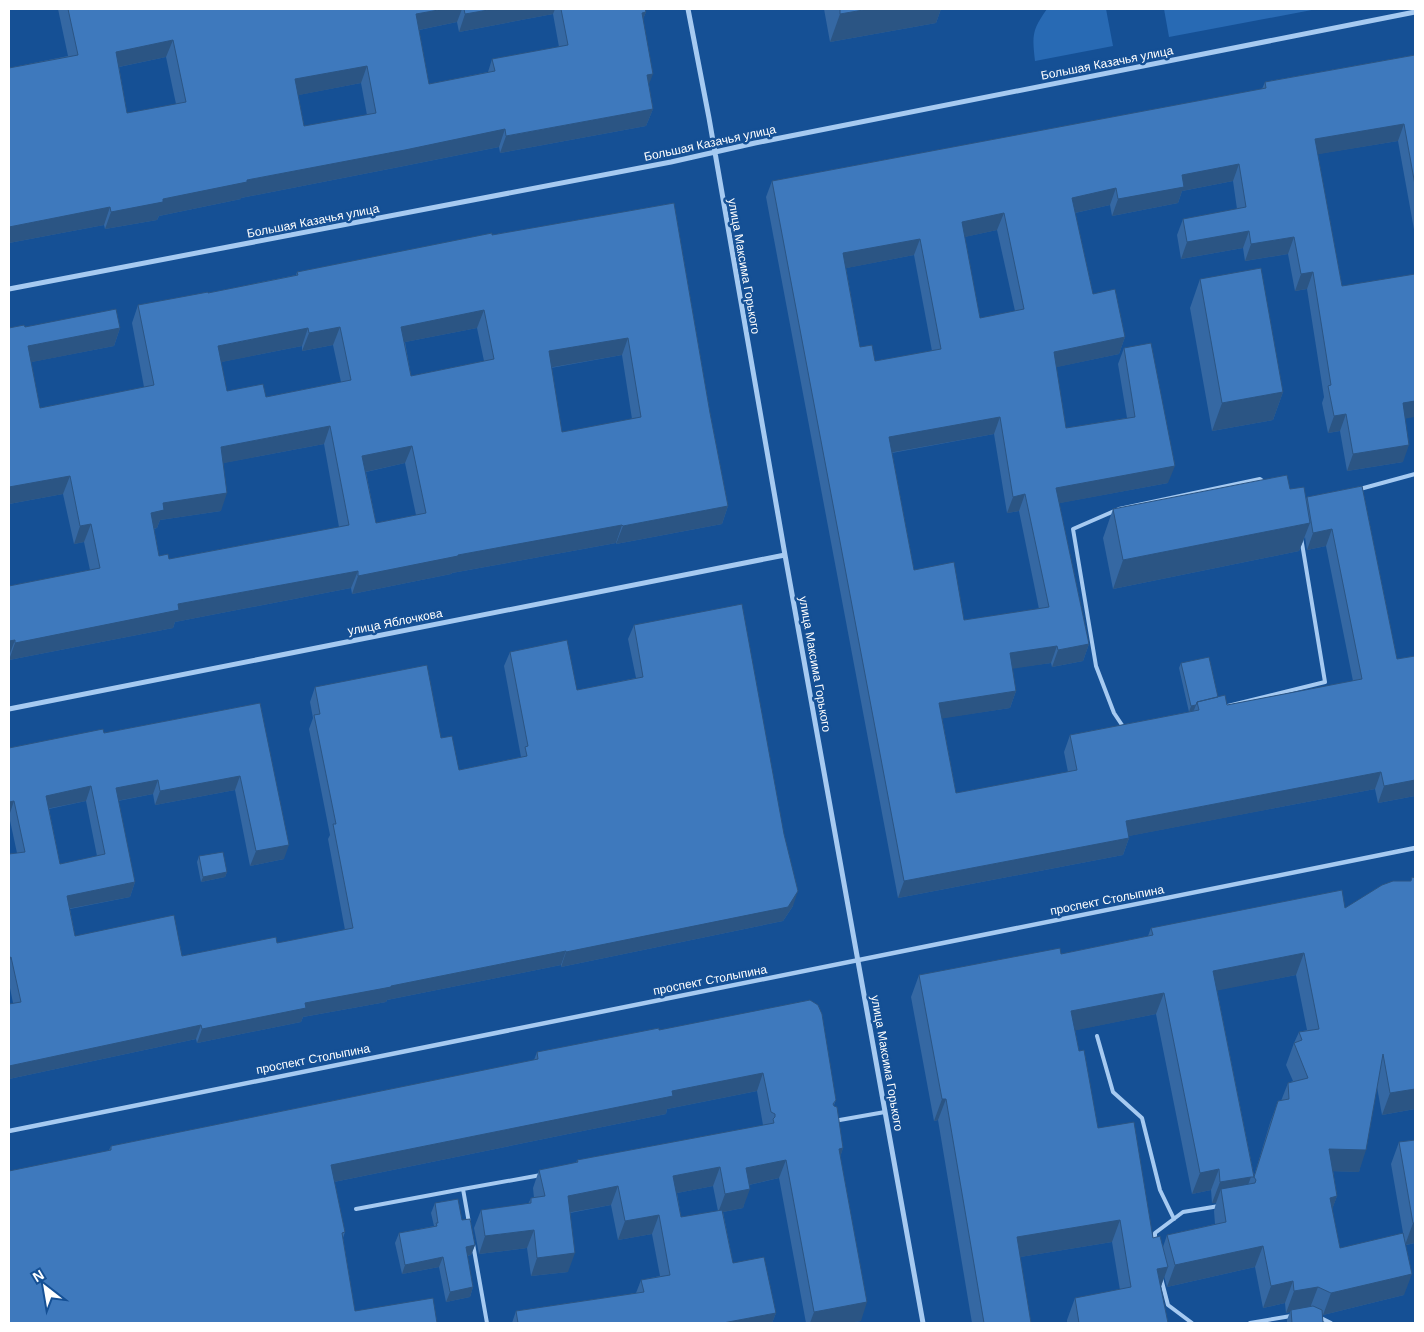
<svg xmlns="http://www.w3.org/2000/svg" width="1424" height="1332" viewBox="0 0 1424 1332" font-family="Arial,sans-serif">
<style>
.green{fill:#286ab4}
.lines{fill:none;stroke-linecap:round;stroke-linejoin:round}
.service{stroke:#a6caf1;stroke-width:4}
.pedestrian{stroke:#a6caf1;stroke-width:4.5}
.minor{stroke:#a6caf1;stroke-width:5}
.wall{fill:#3568a3;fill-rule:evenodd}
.shaded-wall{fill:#2b5584}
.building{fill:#3e79bd;stroke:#2b5584;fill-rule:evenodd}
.labels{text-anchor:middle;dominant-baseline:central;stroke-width:5;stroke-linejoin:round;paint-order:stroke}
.street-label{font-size:12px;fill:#fff;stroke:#155095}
</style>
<rect width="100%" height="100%" fill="#155095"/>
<!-- green -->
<path class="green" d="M 1047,9 L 1106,9 L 1113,46 L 1035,61 C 1032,35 1032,30 1047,9 Z
M 1164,9 L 1317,9 L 1169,37 Z"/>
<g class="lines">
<!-- service -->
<path class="service" d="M 1260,479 L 1296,507 L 1325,682 L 1126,731 L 1114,713 L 1096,666 L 1073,529 L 1119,509 Z
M 1360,489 L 1415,474
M 1097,1036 L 1113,1092 L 1142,1118 L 1160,1190 L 1174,1219
M 834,1121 L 885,1112
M 356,1209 L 463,1189
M 469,1223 L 463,1189 L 541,1175
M 1155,1242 L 1155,1233 L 1183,1212 L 1219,1206
M 473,1244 L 487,1323
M 1161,1278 L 1168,1305 L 1192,1323
M 1319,1317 L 1331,1323
M 1250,1323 L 1291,1316"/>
<!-- pedestrian -->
<path class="pedestrian" d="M 9,1131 L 1415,848"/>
<!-- minor -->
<path class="minor" d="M 688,9 L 709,118 L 785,555 L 923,1323
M 9,289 L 671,162 L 755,143 L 1415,12
M 9,709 L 785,555"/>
</g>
<!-- wall -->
<path class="wall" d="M 58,9 L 645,9 L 646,12 L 643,19 L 649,86 L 653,109 L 646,126 L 500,153 L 499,147 L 399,167 L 241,198 L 241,199 L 159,216 L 157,220 L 105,229 L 104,225 L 9,243 L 9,68 L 68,56 ZM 553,14 L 559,47 L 492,59 L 488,72 L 429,84 L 419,30 L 457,22 L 459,32 ZM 166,57 L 176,104 L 127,113 L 119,67 ZM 361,83 L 367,115 L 304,126 L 298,95 Z
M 824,9 L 941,9 L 936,23 L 830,42 Z
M 1415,55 L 1415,235 L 1398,141 L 1317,154 L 1342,286 L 1405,419 L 1403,462 L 1347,471 L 1340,431 L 1328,433 L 1322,403 L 1324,397 L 1307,289 L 1295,291 L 1288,254 L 1245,261 L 1243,248 L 1181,259 L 1177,235 L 1183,219 L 1237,209 L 1233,181 L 1182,191 L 1178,203 L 1112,216 L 1110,205 L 1075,213 L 1093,294 L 1125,337 L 1119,354 L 1056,367 L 1066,428 L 1127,418 L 1118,364 L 1124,348 L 1168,483 L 1059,503 L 1089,644 L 1083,661 L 1052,667 L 1051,663 L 1012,668 L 1016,691 L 1010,708 L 942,718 L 956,793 L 1068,772 L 1064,752 L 1070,735 L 1193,711 L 1194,710 L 1189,712 L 1179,668 L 1181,663 L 1227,705 L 1353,681 L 1326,546 L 1307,550 L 1305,537 L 1299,551 L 1113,589 L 1103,538 L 1113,509 L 1290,489 L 1306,499 L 1307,497 L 1362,486 L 1397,659 L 1415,656 L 1415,796 L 1378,803 L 1375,789 L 1128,836 L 1129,838 L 1123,855 L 898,898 L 766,197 L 772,181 L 1262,89 L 1265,82 ZM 997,230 L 1015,311 L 980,318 L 964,237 ZM 914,255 L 932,351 L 875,361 L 860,347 L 846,268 ZM 994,434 L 1007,513 L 1019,511 L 1039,609 L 964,620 L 914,570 L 892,453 Z
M 674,203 L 710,413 L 728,506 L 722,524 L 616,544 L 616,543 L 452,573 L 451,574 L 352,594 L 351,588 L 175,622 L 173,628 L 9,660 L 9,586 L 90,570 L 84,542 L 74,544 L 63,494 L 9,504 L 9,328 L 25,327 L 120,328 L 114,346 L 31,362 L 40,408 L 144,387 L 132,323 L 138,305 L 208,293 L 296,275 L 297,272 L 492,235 ZM 477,328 L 484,361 L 411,376 L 405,342 ZM 333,345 L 341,382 L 266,397 L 227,391 L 221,362 L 302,346 L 302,351 ZM 622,355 L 632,419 L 562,432 L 551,368 ZM 324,444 L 339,527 L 169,559 L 159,556 L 154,529 L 157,528 L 160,520 L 221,511 L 223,463 ZM 405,463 L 416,515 L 376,523 L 366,472 Z
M 1200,279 L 1283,392 L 1273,420 L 1212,431 L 1190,308 Z
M 634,625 L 793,906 L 783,921 L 561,967 L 561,965 L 387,1000 L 386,1002 L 303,1017 L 301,1022 L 197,1043 L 196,1039 L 9,1079 L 9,1004 L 13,1003 L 9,983 L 9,854 L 17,853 L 9,816 L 9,748 L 104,733 L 260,703 L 284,859 L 250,866 L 235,790 L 155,805 L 153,794 L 118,801 L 135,882 L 130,897 L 70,909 L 75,936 L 182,956 L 277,943 L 345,930 L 328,839 L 330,835 L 309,729 L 313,718 L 310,702 L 315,687 L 441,738 L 459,770 L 521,757 L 504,666 L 510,652 L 577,690 L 636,678 L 628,639 ZM 86,801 L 97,856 L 60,864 L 49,809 Z
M 199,856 L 227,872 L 225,877 L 201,882 L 197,862 Z
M 1415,878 L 1415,1109 L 1382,1115 L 1377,1087 L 1359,1172 L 1333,1171 L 1337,1196 L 1332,1209 L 1340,1248 L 1405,1244 L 1391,1164 L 1399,1142 L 1415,1140 L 1415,1243 L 1406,1245 L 1404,1295 L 1323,1315 L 1322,1314 L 1323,1323 L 1287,1323 L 1287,1320 L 1290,1312 L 1286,1313 L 1285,1303 L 1263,1308 L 1255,1267 L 1167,1287 L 1164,1276 L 1161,1287 L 1168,1323 L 1067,1323 L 1067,1320 L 1075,1298 L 1120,1290 L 1112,1242 L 1020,1257 L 1031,1323 L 972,1323 L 938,1120 L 934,1121 L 911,997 L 919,975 L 1061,954 L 1148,936 L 1151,928 L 1345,908 L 1411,881 ZM 1296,975 L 1307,1030 L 1299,1032 L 1294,1043 L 1286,1065 L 1293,1081 L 1288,1083 L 1281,1101 L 1278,1101 L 1270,1123 L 1254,1176 L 1217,990 ZM 1156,1014 L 1192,1194 L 1211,1190 L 1212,1203 L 1216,1203 L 1214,1211 L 1215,1224 L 1167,1235 L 1163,1247 L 1153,1238 L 1098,1128 L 1079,1051 L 1075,1030 Z
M 659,1030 L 836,1100 L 834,1105 L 843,1148 L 840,1157 L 861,1321 L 848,1323 L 806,1323 L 779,1178 L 749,1185 L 743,1208 L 723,1212 L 733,1263 L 776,1313 L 772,1323 L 512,1323 L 516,1311 L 636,1293 L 641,1280 L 660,1276 L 652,1234 L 618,1240 L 611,1205 L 570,1213 L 568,1272 L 531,1276 L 527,1248 L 479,1254 L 474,1228 L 481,1210 L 528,1204 L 531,1198 L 534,1198 L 533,1188 L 539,1170 L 576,1163 L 577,1160 L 763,1125 L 757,1091 L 667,1109 L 666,1114 L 334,1182 L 345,1232 L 343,1238 L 355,1311 L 9,1323 L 109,1150 L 111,1146 L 534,1060 L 537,1052 ZM 713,1186 L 718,1211 L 681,1217 L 677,1193 Z
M 435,1203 L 462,1220 L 475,1245 L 471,1255 L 467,1256 L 473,1287 L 470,1297 L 446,1302 L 439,1267 L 402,1274 L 395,1243 L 399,1233 L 434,1226 L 431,1213 Z"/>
<!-- shaded-wall -->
<path class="shaded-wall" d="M 444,9 L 462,9 L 457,22 L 409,32 L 416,14 Z
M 494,9 L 555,9 L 553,14 L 459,32 L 465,14 Z
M 869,9 L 941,9 L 936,23 L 830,42 L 840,14 Z
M 646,12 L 639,29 L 642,13 Z
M 173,40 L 166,57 L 109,69 L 116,52 Z
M 367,66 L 361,83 L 289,97 L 295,79 Z
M 653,74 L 646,92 L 647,75 Z
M 653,109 L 646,126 L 500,153 L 506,136 Z
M 1404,124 L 1398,141 L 1308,156 L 1315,139 Z
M 505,129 L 499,147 L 399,167 L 241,198 L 241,199 L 159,216 L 157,220 L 105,229 L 111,212 L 163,199 L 247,180 Z
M 1239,164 L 1233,181 L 1182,191 L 1178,203 L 1112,216 L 1118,199 L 1182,175 Z
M 1116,188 L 1110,205 L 1066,215 L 1072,198 Z
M 110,207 L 104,225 L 9,243 L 9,227 Z
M 1004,213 L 997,230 L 956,239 L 962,222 Z
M 1249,231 L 1243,248 L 1181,259 L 1187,242 Z
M 1294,237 L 1288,254 L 1245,261 L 1251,244 Z
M 920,239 L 914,255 L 837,270 L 843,253 Z
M 1313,272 L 1307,289 L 1295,291 L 1301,274 Z
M 484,310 L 477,328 L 395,344 L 401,327 Z
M 340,327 L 333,345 L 302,351 L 309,333 Z
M 120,328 L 114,346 L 22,364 L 28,346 Z
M 308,328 L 302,346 L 212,364 L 218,346 Z
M 1125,337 L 1119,354 L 1048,369 L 1054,352 Z
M 628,338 L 622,355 L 542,369 L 549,351 Z
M 1283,392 L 1273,420 L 1212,431 L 1222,403 Z
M 1415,401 L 1415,417 L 1397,420 L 1403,403 Z
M 1346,414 L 1340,431 L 1328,433 L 1334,416 Z
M 1000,417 L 994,434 L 883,454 L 889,437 Z
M 330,426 L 324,444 L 214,465 L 221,447 Z
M 1409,445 L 1403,462 L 1347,471 L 1353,454 Z
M 412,446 L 405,463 L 356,474 L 362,456 Z
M 1175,466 L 1168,483 L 1050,505 L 1056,488 Z
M 70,476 L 63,494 L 9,504 L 9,487 Z
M 227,493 L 221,511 L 160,520 L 157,528 L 144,530 L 151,513 L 163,503 Z
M 1025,494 L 1019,511 L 1007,513 L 1013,497 Z
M 728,506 L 722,524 L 616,544 L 623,526 Z
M 1310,523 L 1299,551 L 1113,589 L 1123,560 Z
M 91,524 L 84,542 L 74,544 L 80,526 Z
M 622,525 L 616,543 L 452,573 L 451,574 L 352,594 L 358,576 L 458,555 Z
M 1332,529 L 1326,546 L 1307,550 L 1313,533 Z
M 358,571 L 351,588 L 175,622 L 173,628 L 9,660 L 15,643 L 178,604 Z
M 15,640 L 9,656 L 9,641 Z
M 1089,644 L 1083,661 L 1052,667 L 1058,650 Z
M 1057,646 L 1051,663 L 1004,670 L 1010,653 Z
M 1016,691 L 1010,708 L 933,720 L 939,703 Z
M 1196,705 L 1194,710 L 1189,712 L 1191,706 Z
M 1381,772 L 1375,789 L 1119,838 L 1126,821 Z
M 240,776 L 235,790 L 155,805 L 160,791 Z
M 158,780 L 153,794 L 111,802 L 116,788 Z
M 1415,780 L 1415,796 L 1378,803 L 1384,786 Z
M 91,786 L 86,801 L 41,810 L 46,796 Z
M 14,801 L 9,816 L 9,802 Z
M 1129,838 L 1123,855 L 898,898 L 904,881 Z
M 289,845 L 284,859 L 250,866 L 256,851 Z
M 227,872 L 225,877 L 201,882 L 203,877 Z
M 135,882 L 130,897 L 62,910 L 67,896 Z
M 798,891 L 793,906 L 783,921 L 561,967 L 566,952 Z
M 566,951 L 561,965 L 387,1000 L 386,1002 L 303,1017 L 301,1022 L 197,1043 L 202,1029 L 305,1003 Z
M 1304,953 L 1296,975 L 1205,993 L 1213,971 Z
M 11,957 L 9,964 L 9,958 Z
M 1164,993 L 1156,1014 L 1063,1033 L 1071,1011 Z
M 201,1025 L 196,1039 L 9,1079 L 9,1066 Z
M 763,1073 L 757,1091 L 667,1109 L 666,1114 L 324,1184 L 331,1165 L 672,1091 Z
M 1415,1089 L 1415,1109 L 1382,1115 L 1390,1093 Z
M 942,1099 L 946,1099 L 938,1120 L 934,1121 Z
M 843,1148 L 837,1167 L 839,1149 Z
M 1329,1149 L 1366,1150 L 1359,1172 L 1321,1171 Z
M 786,1160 L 779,1178 L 739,1187 L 746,1168 Z
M 720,1167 L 713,1186 L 667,1195 L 673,1176 Z
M 1219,1169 L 1211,1190 L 1192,1194 L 1200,1173 Z
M 1251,1177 L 1243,1198 L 1221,1189 L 1216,1203 L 1212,1203 L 1220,1182 Z
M 618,1186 L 611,1205 L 561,1214 L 568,1196 Z
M 750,1189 L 743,1208 L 718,1213 L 725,1194 Z
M 1337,1196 L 1329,1218 L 1330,1198 Z
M 659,1215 L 652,1234 L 618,1240 L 625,1221 Z
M 1120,1220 L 1112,1242 L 1009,1259 L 1017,1237 Z
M 1413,1223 L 1415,1223 L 1415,1243 L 1405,1245 Z
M 534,1230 L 527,1248 L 479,1254 L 485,1236 Z
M 475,1245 L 471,1255 L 462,1256 L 466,1247 Z
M 1263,1246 L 1255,1267 L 1167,1287 L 1175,1265 Z
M 575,1253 L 568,1272 L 531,1276 L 537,1258 Z
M 443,1257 L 439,1267 L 402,1274 L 405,1265 Z
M 1168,1267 L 1160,1289 L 1157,1269 Z
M 1412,1274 L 1404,1295 L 1323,1315 L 1331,1293 Z
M 1293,1281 L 1285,1303 L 1263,1308 L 1271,1286 Z
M 473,1287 L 470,1297 L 446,1302 L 450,1292 Z
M 1318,1287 L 1310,1308 L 1291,1310 L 1290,1312 L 1286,1313 L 1294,1291 Z
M 867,1302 L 861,1321 L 848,1323 L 810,1323 L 814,1312 Z
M 776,1313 L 772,1323 L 723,1323 Z"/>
<!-- building -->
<path class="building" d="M 68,9 L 444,9 L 416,14 L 429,84 L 495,71 L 492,59 L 568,45 L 561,9 L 645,9 L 646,12 L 642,13 L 653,74 L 647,75 L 653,109 L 506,136 L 505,129 L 405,150 L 247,180 L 247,182 L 163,199 L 163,202 L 111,212 L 110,207 L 9,227 L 9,68 L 78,55 ZM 173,40 L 186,102 L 127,113 L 116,52 ZM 367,66 L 376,113 L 304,126 L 295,79 Z
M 464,9 L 494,9 L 465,14 Z
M 840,9 L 869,9 L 840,14 Z
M 1415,55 L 1415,185 L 1404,124 L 1315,139 L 1342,286 L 1415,274 L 1415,401 L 1403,403 L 1409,445 L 1353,454 L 1346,414 L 1334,416 L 1328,386 L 1331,385 L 1313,272 L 1301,274 L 1294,237 L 1251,244 L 1249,231 L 1187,242 L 1183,219 L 1246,207 L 1239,164 L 1182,175 L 1184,187 L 1118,199 L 1116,188 L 1072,198 L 1093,294 L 1115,289 L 1125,337 L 1054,352 L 1066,428 L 1135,417 L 1124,348 L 1151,343 L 1175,466 L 1056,488 L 1089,644 L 1058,650 L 1057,646 L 1010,653 L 1016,691 L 939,703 L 956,793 L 1077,770 L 1070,735 L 1199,710 L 1197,702 L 1225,695 L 1227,705 L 1362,679 L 1332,529 L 1313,533 L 1307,497 L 1362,486 L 1397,659 L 1415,656 L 1415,780 L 1384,786 L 1381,772 L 1126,821 L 1129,838 L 904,881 L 772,181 L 1266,88 L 1265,82 ZM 1004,213 L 1024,309 L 980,318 L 962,222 ZM 920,239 L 941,349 L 875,361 L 872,345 L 860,347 L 843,253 ZM 1000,417 L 1013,497 L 1025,494 L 1049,607 L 964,620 L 954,562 L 914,570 L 889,437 Z
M 674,203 L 710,413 L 728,506 L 623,526 L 622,525 L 458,555 L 458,556 L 358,576 L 358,571 L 178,604 L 179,610 L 15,643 L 15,640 L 9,641 L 9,586 L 100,568 L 91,524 L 80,526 L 70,476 L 9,487 L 9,328 L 24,325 L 25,327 L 116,309 L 120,328 L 28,346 L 40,408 L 154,385 L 138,305 L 208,292 L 208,293 L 298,275 L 297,272 L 492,233 L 492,235 ZM 484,310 L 494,359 L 411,376 L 401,327 ZM 340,327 L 351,380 L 266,397 L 263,384 L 227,391 L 218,346 L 308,328 L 309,333 ZM 628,338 L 641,417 L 562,432 L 549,351 ZM 330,426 L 349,525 L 169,559 L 168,554 L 159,556 L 151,513 L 164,510 L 163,503 L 227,493 L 221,447 ZM 412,446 L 426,513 L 376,523 L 362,456 Z
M 1261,268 L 1283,392 L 1222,403 L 1200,279 Z
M 1287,475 L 1290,489 L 1304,487 L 1310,523 L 1123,560 L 1113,509 Z
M 742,604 L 784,834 L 798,891 L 788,907 L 566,952 L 566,951 L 391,986 L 391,987 L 305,1003 L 306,1008 L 202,1029 L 201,1025 L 9,1066 L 9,1004 L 21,1002 L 11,957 L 9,958 L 9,854 L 25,852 L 14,801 L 9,802 L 9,748 L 103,729 L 104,733 L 260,703 L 289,845 L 256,851 L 240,776 L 160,791 L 158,780 L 116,788 L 135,882 L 67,896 L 75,936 L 174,915 L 182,956 L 276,937 L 277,943 L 353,928 L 333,824 L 336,824 L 314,715 L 320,714 L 315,687 L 427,665 L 441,738 L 452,736 L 459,770 L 527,756 L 525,747 L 528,746 L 510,652 L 567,640 L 577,690 L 643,677 L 634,625 ZM 91,786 L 105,854 L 60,864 L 46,796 Z
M 1209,657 L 1218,697 L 1197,702 L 1196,705 L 1191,706 L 1181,663 Z
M 223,852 L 227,872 L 203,877 L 199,856 Z
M 1412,877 L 1415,878 L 1415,1089 L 1390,1093 L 1383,1054 L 1366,1150 L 1329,1149 L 1337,1196 L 1330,1198 L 1340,1248 L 1403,1233 L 1412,1274 L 1331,1293 L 1318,1287 L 1294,1291 L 1293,1281 L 1271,1286 L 1263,1246 L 1175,1265 L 1167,1235 L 1226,1222 L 1221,1189 L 1255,1183 L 1256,1180 L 1254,1177 L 1278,1101 L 1289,1099 L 1288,1083 L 1308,1078 L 1294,1043 L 1302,1040 L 1299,1032 L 1319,1029 L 1304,953 L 1213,971 L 1254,1177 L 1251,1177 L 1220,1182 L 1219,1169 L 1200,1173 L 1164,993 L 1071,1011 L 1079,1051 L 1084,1050 L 1098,1128 L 1134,1122 L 1153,1238 L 1160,1236 L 1168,1267 L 1157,1269 L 1168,1323 L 1079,1323 L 1075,1298 L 1131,1287 L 1120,1220 L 1017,1237 L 1031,1323 L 984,1323 L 946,1099 L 942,1099 L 919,975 L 1060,948 L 1061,954 L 1153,935 L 1151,928 L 1342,890 L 1345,908 L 1382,885 L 1393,881 L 1411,881 Z
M 810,1000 L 818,1005 L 822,1014 L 836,1100 L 833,1104 L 834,1106 L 837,1107 L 843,1148 L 839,1149 L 867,1302 L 814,1312 L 786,1160 L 746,1168 L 750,1189 L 725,1194 L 720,1167 L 673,1176 L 681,1217 L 722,1210 L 733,1263 L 764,1257 L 776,1313 L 723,1323 L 518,1323 L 516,1311 L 644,1292 L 641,1280 L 670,1275 L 659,1215 L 625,1221 L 618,1186 L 568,1196 L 575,1253 L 537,1258 L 534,1230 L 485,1236 L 481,1210 L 531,1203 L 531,1198 L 545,1196 L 539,1170 L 578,1162 L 577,1160 L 774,1123 L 773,1119 L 775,1117 L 775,1114 L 771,1112 L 763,1073 L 672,1091 L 673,1096 L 331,1165 L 345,1232 L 342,1233 L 355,1311 L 433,1298 L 437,1323 L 9,1323 L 9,1171 L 111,1150 L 111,1146 L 538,1059 L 537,1052 L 659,1028 L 659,1030 Z
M 1415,1140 L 1415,1223 L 1413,1223 L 1399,1142 Z
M 458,1199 L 462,1220 L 470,1219 L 475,1245 L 466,1247 L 473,1287 L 450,1292 L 443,1257 L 405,1265 L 399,1233 L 437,1226 L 436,1223 L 438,1223 L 435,1203 Z
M 1313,1306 L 1322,1310 L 1323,1323 L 1292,1323 L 1291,1310 Z"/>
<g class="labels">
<!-- street labels -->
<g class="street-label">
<text transform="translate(1107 63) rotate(-11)">Большая Казачья улица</text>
<text transform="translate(710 143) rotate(-12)">Большая Казачья улица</text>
<text transform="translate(313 221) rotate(-11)">Большая Казачья улица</text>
<text transform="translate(744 266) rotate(80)">улица Максима Горького</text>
<text transform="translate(395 622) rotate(-11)">улица Яблочкова</text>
<text transform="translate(815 664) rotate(80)">улица Максима Горького</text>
<text transform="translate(1107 900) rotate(-11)">проспект Столыпина</text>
<text transform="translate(710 980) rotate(-11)">проспект Столыпина</text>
<text transform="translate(313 1059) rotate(-11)">проспект Столыпина</text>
<text transform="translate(887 1063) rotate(80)">улица Максима Горького</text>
</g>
</g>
<!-- border -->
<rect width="1424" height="1332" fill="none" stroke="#ffffff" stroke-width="20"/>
<!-- north arrow -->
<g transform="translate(45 1287) rotate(329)" stroke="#155095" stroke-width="4" paint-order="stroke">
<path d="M0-4L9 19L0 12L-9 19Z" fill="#ffffff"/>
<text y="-8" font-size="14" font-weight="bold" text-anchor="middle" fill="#ffffff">N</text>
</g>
</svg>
